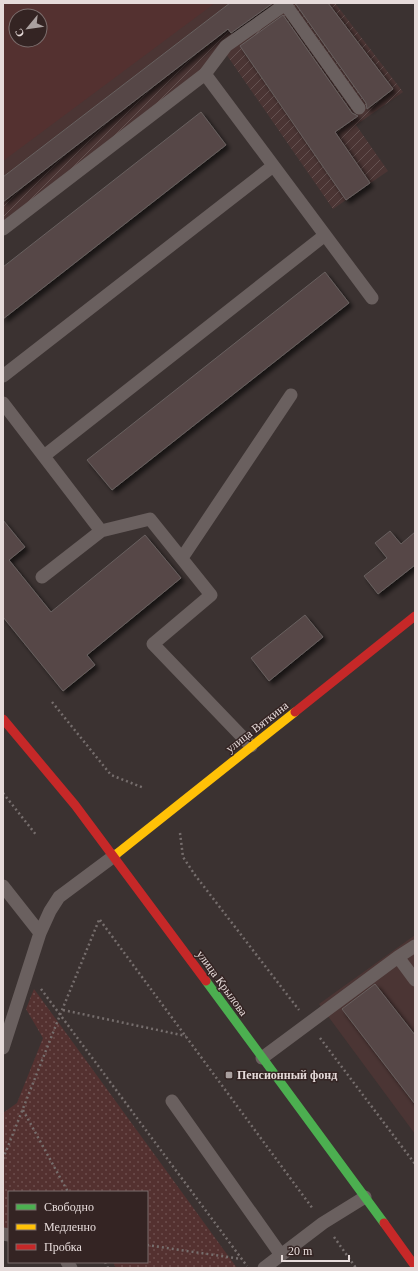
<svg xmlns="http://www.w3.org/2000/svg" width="418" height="1271" viewBox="0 0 418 1271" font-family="'Times New Roman',serif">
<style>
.built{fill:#4b3534;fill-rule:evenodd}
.industrial{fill:url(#industrial-furrows)}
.grass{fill:url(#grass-dots)}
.garden{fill:#543130;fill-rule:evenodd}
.building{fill:#564747;stroke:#68605f;filter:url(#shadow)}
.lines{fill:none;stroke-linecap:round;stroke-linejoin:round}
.path{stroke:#766e6d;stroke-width:2.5;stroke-dasharray:2 3;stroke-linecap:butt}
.lane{stroke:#6a605f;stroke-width:13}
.fast{stroke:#4caf50;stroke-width:9}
.slow{stroke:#ffc107;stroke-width:9}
.jam{stroke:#c62828;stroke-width:9}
.poi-dot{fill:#aaa09f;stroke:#342423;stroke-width:1.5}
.labels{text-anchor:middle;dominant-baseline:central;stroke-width:3;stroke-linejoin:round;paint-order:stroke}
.street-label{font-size:12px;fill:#e6dbda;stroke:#342423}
.poi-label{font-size:12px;font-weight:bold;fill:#e6dbda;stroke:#342423;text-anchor:start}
</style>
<defs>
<pattern id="industrial-furrows" width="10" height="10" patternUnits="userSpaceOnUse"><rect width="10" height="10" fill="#4b3534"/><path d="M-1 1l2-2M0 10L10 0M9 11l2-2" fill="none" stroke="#655251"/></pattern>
<pattern id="grass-dots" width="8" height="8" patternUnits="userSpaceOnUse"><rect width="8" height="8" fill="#543130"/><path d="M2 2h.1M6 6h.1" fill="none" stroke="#6d4e4d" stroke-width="1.8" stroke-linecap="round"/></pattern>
<filter id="shadow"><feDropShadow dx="3.5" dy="3.5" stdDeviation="2" flood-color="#0009"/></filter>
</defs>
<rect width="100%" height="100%" fill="#3b3231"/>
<!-- built -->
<path class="built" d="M 3,3 L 230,3 L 3,177 ZM 16,16 L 40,16 L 40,40 L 16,40 Z
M 415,935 L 415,1134 L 319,1004 Z"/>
<!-- industrial -->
<path class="industrial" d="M 230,3 L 335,3 L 403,92 L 356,125 L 388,171 L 333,209 L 226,54 L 3,221 L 3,177 Z"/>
<!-- grass -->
<path class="grass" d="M 34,989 L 237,1268 L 116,1268 L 113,1262 L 147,1262 L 147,1192 L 9,1192 L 9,1233 L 3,1232 L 3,1113 L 17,1103 L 43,1038 L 26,1009 Z"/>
<!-- garden -->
<path class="garden" d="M 3,3 L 215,3 L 3,161 ZM 16,16 L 40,16 L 40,40 L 16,40 Z"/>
<!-- building -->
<path class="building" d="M 230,3 L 273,3 L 231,33 L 228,29 L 3,202 L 3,177 Z
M 295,3 L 328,3 L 393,89 L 367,109 L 366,103 Z
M 283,15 L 352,113 L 358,116 L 335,132 L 370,183 L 346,200 L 240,46 Z
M 201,112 L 226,145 L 3,319 L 3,267 Z
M 325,272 L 349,303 L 112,490 L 87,460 Z
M 3,520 L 25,547 L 9,560 L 51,612 L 145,535 L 181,578 L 87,655 L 95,665 L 63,691 L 3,617 Z
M 390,531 L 401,544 L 415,532 L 415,565 L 378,594 L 364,576 L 387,558 L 375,543 Z
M 305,615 L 323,637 L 269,681 L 251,658 Z
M 375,984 L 415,1035 L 415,1104 L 342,1009 Z"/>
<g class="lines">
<!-- path -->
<path class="path" d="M 52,702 L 111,775 L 144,788
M 3,793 L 37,836
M 180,833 L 183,857 L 195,875 L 299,1010
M 100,920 L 313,1209
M 41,989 L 247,1266
M 63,1010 L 186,1036
M 320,1038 L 415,1164
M 23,1110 L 68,1192
M 3,1159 L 60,1015 L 99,920
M 334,1237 L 356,1268
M 147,1245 L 241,1259
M 105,1262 L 108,1268"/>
<!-- lane -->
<path class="lane" d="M 285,4 L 359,108
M 205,74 L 226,46 L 287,3
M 3,229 L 205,74 L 372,298
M 3,376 L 273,166
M 3,403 L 101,531 L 150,519 L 211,595 L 153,644 L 251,746
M 44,456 L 325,235
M 182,558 L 291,395
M 42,577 L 101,531
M 3,886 L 40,933
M 398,957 L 415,980
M 3,1048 L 40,933 L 50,911 L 59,897 L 114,856
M 262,1058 L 398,957 L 415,946
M 172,1101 L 281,1255
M 3,1234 L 9,1235
M 67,1262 L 71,1268
M 264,1268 L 323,1223 L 365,1197"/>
<!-- fast -->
<path class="fast" d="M 206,981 L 384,1223"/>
<!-- slow -->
<path class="slow" d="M 114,856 L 295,712"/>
<!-- jam -->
<path class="jam" d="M 295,712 L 415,616
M 3,719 L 75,805 L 206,981
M 384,1223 L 415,1266"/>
</g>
<!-- markers -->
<rect class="poi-dot" x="225" y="1071" width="8" height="8" rx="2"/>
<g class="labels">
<!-- street labels -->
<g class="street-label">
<text transform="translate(257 727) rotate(-38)">улица Вяткина</text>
<text transform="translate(222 983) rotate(54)">улица Крылова</text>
</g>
<!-- poi labels -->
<g class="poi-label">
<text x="237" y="1075">Пенсионный фонд</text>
</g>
</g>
<!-- border -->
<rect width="418" height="1271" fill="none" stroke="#e6dbda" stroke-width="8"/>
<!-- legend -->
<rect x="8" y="1191" width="140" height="72" fill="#342423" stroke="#7b6d6c"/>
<rect x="16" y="1204" width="20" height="6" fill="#4caf50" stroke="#7b6d6c"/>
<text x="44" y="1211" font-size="12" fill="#e6dbda">Свободно</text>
<rect x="16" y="1224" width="20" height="6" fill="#ffc107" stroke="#7b6d6c"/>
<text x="44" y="1231" font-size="12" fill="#e6dbda">Медленно</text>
<rect x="16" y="1244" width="20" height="6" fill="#c62828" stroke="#7b6d6c"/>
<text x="44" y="1251" font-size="12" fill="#e6dbda">Пробка</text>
<!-- north arrow -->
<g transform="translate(28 28) rotate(241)"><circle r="19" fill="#342423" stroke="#7b6d6c"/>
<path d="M0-3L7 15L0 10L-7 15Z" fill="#aaa09f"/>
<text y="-6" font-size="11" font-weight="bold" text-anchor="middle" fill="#e6dbda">С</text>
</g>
<!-- scale -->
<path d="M282 1255v6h67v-6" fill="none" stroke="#e6dbda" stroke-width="2"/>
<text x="288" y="1255" font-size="12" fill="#e6dbda" stroke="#342423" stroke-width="3" paint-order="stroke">20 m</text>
</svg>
